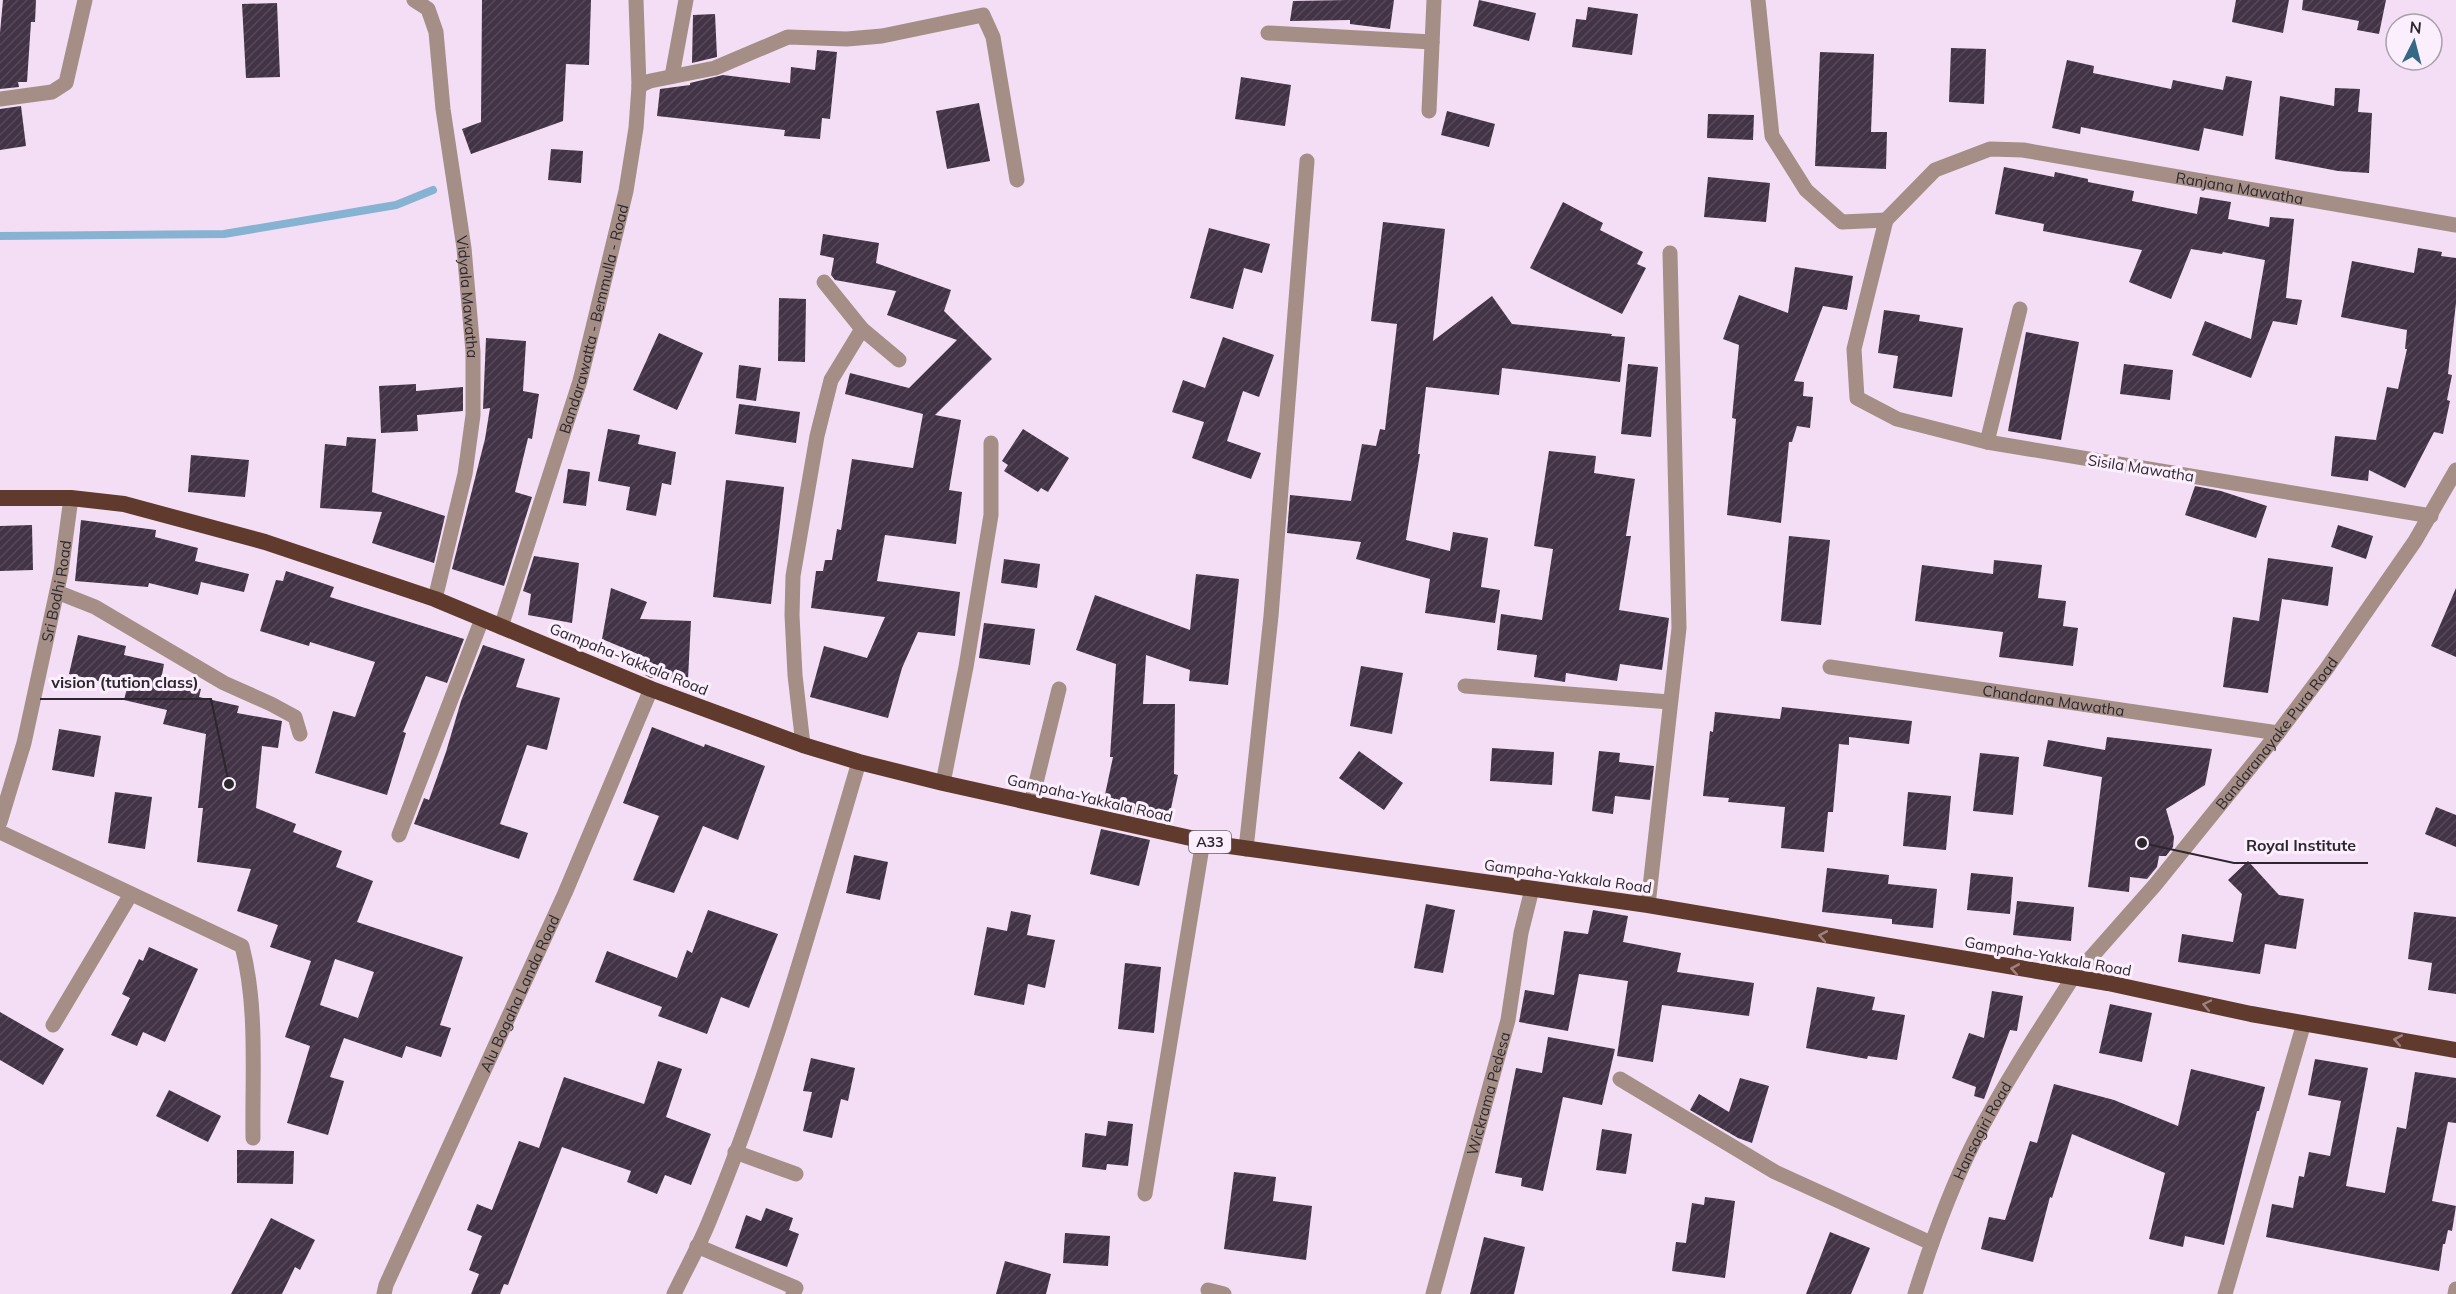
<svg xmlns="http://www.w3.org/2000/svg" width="2456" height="1294" viewBox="0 0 2456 1294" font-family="Mulish,sans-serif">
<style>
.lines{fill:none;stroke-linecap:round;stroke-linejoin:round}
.stream{stroke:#87b3d2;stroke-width:8}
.building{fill:url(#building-hatch);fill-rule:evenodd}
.minor{stroke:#a48e86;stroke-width:15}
.tertiary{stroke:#a48e86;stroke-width:15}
.trunk{stroke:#603a2c;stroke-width:16}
.oneway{stroke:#9e8280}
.labels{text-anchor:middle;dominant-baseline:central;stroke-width:6;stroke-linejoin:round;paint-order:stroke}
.shield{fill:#fbeffd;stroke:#6b626c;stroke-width:1.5}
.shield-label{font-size:14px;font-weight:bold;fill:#2d262e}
.street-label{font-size:15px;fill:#2d262e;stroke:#fbeffd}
.leader{fill:none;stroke:#2d262e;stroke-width:2}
.callout-dot{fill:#2d262e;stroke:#fbeffd;stroke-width:2}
.callout-label{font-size:16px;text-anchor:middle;font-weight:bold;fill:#2d262e;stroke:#fbeffd;stroke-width:6;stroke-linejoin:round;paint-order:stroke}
</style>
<defs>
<pattern id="building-hatch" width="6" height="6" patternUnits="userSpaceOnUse" patternTransform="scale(1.5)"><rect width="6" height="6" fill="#433346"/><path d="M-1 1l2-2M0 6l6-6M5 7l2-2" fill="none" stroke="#564858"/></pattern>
</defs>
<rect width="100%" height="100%" fill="#f3def6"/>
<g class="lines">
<!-- stream -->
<path class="stream" d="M 0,236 L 224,234 L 396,205 L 433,190"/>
</g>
<!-- building -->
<path class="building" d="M 3,0 L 36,0 L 35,22 L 31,22 L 27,82 L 18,82 L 19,87 L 0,89 L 0,33 Z
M 482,0 L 591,0 L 589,65 L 566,64 L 563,121 L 471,154 L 462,129 L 481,122 Z
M 1347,0 L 1394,0 L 1390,29 L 1350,24 L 1350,20 L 1290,21 L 1293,1 Z
M 1479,0 L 1536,13 L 1529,41 L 1473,26 Z
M 2236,0 L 2289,0 L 2283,33 L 2232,22 Z
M 2303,0 L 2386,0 L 2379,34 L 2357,30 L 2359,21 L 2302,10 Z
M 277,3 L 280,77 L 246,78 L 242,4 Z
M 1588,7 L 1638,14 L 1632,55 L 1572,47 L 1576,19 L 1586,20 Z
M 715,14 L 717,57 L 692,63 L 693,15 Z
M 1951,48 L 1986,49 L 1984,104 L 1949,102 Z
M 817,50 L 837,52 L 830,119 L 822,118 L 820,139 L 784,136 L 785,130 L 657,116 L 660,89 L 690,85 L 690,83 L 723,75 L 790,83 L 791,67 L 815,70 Z
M 1820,52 L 1874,54 L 1871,132 L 1887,132 L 1886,169 L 1815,166 Z
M 2067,60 L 2094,66 L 2093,73 L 2171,89 L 2173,80 L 2223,90 L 2226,76 L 2252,81 L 2243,136 L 2204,128 L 2199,151 L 2081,127 L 2080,134 L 2052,128 Z
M 1241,77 L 1291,85 L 1285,126 L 1235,119 Z
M 2335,88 L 2360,89 L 2358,112 L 2372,113 L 2369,173 L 2338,171 L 2275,159 L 2280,96 L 2334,106 Z
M 979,103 L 990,161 L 947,169 L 936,111 Z
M 21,106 L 26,146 L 0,150 L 0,109 Z
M 1447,111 L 1495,124 L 1489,147 L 1441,135 Z
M 1708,114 L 1754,115 L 1753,140 L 1707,138 Z
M 551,149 L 583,151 L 581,183 L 548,180 Z
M 2004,167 L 2054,177 L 2055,172 L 2088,179 L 2088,182 L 2134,191 L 2132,201 L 2197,214 L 2200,197 L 2231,202 L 2228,219 L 2269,227 L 2270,217 L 2294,219 L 2286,298 L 2302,300 L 2297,325 L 2273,321 L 2251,378 L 2192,355 L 2205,321 L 2251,339 L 2265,260 L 2223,252 L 2222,254 L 2191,249 L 2171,299 L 2129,282 L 2142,250 L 2043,231 L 2044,224 L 1995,214 Z
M 1708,177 L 1770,183 L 1766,222 L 1704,217 Z
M 1563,202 L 1603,223 L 1600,230 L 1643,252 L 1637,264 L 1646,268 L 1622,314 L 1530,268 Z
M 1383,222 L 1445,229 L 1433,341 L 1492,296 L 1512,324 L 1612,334 L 1611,336 L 1625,337 L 1620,382 L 1502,368 L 1499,395 L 1426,387 L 1418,454 L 1420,454 L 1406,540 L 1450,551 L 1453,532 L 1488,538 L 1481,587 L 1500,590 L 1495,623 L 1425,613 L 1430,579 L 1356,559 L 1361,542 L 1287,533 L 1290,495 L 1351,501 L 1362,444 L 1376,446 L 1380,429 L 1385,430 L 1397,324 L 1371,321 Z
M 1209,228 L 1270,244 L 1262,273 L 1244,268 L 1233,309 L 1190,298 Z
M 823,234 L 879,243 L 876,263 L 951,290 L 944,311 L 992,359 L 935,415 L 961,420 L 949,490 L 962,492 L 956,544 L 885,535 L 877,581 L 960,592 L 955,636 L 918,632 L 902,668 L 888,718 L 810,697 L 824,646 L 867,658 L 885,617 L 811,608 L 816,571 L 823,571 L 825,560 L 832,560 L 837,529 L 841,530 L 852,459 L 913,468 L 923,414 L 845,394 L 850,373 L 909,388 L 957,340 L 887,315 L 896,291 L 835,280 L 831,275 L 834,258 L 820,255 Z
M 2418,248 L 2442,252 L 2441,256 L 2456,258 L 2456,303 L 2448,374 L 2452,375 L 2447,400 L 2450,401 L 2443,434 L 2434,432 L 2405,488 L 2369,470 L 2368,481 L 2331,476 L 2335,436 L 2376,440 L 2387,387 L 2398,389 L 2407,349 L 2405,349 L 2407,330 L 2341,317 L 2352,261 L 2414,273 Z
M 1795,267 L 1853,276 L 1847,310 L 1823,306 L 1794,381 L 1804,382 L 1803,396 L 1813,397 L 1810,428 L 1797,426 L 1792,442 L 1789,442 L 1781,523 L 1727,515 L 1736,419 L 1732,418 L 1739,345 L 1723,339 L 1739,295 L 1788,313 Z
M 779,298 L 806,299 L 805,362 L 778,361 Z
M 1884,310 L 1920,315 L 1919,321 L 1963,328 L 1952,397 L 1893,388 L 1898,356 L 1878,353 Z
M 2026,332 L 2079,342 L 2061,440 L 2008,431 Z
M 659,333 L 703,353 L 677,410 L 633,390 Z
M 1223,337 L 1274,355 L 1259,397 L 1243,391 L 1227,441 L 1261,453 L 1251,479 L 1192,458 L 1204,422 L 1172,412 L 1183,380 L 1205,388 Z
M 486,338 L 526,341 L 523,391 L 539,394 L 532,439 L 528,438 L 515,492 L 532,497 L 504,586 L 452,569 L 485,439 L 490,408 L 483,409 Z
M 1628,364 L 1658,367 L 1651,437 L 1621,434 Z
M 2124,364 L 2173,370 L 2170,400 L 2120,394 Z
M 739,365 L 761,368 L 756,401 L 736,398 Z
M 416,384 L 416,391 L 463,387 L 463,411 L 417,415 L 418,431 L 381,433 L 379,386 Z
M 739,404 L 800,412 L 796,443 L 735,434 Z
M 608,429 L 640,435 L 638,444 L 676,452 L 671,485 L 662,483 L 656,516 L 626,510 L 630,487 L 598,481 Z
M 1023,429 L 1069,458 L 1048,492 L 1041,488 L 1038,492 L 1004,471 L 1008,465 L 1002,461 Z
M 347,437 L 376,439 L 372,492 L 445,516 L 434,563 L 372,543 L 382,512 L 320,508 L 325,444 L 346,446 Z
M 1549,451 L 1596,456 L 1594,473 L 1635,479 L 1626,536 L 1631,536 L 1619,610 L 1669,618 L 1662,670 L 1620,664 L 1617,681 L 1566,673 L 1565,682 L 1534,677 L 1537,655 L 1497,650 L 1501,614 L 1542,620 L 1553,549 L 1534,546 Z
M 191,455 L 249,460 L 245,497 L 188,492 Z
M 568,469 L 590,472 L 586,506 L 563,503 Z
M 726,480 L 784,487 L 771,604 L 713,597 Z
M 2195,486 L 2221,491 L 2267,506 L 2256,538 L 2185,515 Z
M 81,520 L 156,530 L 155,537 L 198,548 L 195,561 L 249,574 L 244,592 L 201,582 L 198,595 L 149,583 L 148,587 L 75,581 Z
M 32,525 L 33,570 L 0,571 L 0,526 Z
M 2338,525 L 2373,536 L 2366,559 L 2331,547 Z
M 1789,536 L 1830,540 L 1821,625 L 1781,621 Z
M 534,556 L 579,563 L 572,623 L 528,615 L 531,594 L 523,591 Z
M 2268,558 L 2333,567 L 2328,606 L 2282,599 L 2268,693 L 2223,687 L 2233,617 L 2259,621 Z
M 1004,559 L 1040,564 L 1037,588 L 1001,583 Z
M 1994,560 L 2042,565 L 2038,598 L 2066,601 L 2063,626 L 2078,628 L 2073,666 L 1999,657 L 2003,632 L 1915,621 L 1922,565 L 1993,574 Z
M 286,571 L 334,587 L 330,597 L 464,639 L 447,683 L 426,676 L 403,732 L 406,733 L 387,795 L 315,773 L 333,711 L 355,717 L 375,662 L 310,642 L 309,646 L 260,631 L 276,580 L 283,581 Z
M 1196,574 L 1239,579 L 1228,685 L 1189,681 L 1190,670 L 1146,655 L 1143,704 L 1175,704 L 1174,774 L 1178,775 L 1169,818 L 1155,815 L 1154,819 L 1106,808 L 1106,804 L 1103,804 L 1113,757 L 1110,757 L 1116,664 L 1076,650 L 1095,595 L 1190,630 Z
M 611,588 L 647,602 L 640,619 L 691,621 L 688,679 L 651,678 L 645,675 L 645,657 L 602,639 Z
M 2456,588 L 2456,657 L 2431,646 Z
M 984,623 L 1035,629 L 1030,665 L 979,658 Z
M 78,635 L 126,646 L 124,655 L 164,664 L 161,680 L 201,689 L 199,697 L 239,706 L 237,713 L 282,721 L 278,748 L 262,746 L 256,808 L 296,824 L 293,832 L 342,851 L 336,867 L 373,881 L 357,922 L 463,957 L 440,1025 L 451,1028 L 441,1057 L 406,1046 L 402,1058 L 344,1038 L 330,1077 L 344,1081 L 328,1135 L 287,1123 L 310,1046 L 285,1037 L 311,961 L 270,947 L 278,925 L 237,911 L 251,869 L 197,862 L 203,808 L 198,808 L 206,734 L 163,724 L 167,710 L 124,700 L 127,688 L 69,674 ZM 335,959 L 374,972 L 358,1018 L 320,1005 Z
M 483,645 L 525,659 L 516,687 L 560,698 L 547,750 L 527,745 L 500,824 L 528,833 L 519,859 L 414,824 L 424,798 L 429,800 L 446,752 L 461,701 Z
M 1361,666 L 1403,673 L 1392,734 L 1350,726 Z
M 1782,707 L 1912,721 L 1909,744 L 1849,737 L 1849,745 L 1839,744 L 1833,812 L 1828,812 L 1824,852 L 1781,848 L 1785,807 L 1728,802 L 1729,798 L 1703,796 L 1710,731 L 1713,732 L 1715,712 L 1780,719 Z
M 652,727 L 704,747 L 705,744 L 765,766 L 738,840 L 703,826 L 674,893 L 633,880 L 659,816 L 623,803 Z
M 59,729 L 101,736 L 94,777 L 52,770 Z
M 2107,737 L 2212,749 L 2205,785 L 2166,809 L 2174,837 L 2173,847 L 2166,856 L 2159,856 L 2157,867 L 2147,879 L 2130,877 L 2129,892 L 2088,887 L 2102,777 L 2043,766 L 2048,740 L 2105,750 Z
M 1492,748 L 1554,752 L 1552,785 L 1490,781 Z
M 1359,751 L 1403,783 L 1384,810 L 1339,778 Z
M 1599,751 L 1620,753 L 1619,762 L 1654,766 L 1650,800 L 1615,796 L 1613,814 L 1592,811 Z
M 1980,753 L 2019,757 L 2013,815 L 1973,811 Z
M 115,792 L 152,797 L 145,849 L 108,843 Z
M 1908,792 L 1951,796 L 1946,850 L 1903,846 Z
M 2436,807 L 2456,815 L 2456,847 L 2425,834 Z
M 1101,829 L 1150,840 L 1139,886 L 1090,874 Z
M 854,855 L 888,862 L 880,900 L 846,893 Z
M 2248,861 L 2279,895 L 2304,899 L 2296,949 L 2265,944 L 2260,974 L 2178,962 L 2182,934 L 2233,942 L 2242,894 L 2228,880 Z
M 1827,868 L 1889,875 L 1888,884 L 1937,889 L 1933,928 L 1892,924 L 1892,919 L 1822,912 Z
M 1971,873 L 2013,877 L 2010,914 L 1967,910 Z
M 2017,901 L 2074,907 L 2071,941 L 2013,935 Z
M 1426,904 L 1455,910 L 1443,973 L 1414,968 Z
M 708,910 L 778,934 L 749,1008 L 721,997 L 707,1034 L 658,1016 L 662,1007 L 595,982 L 607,951 L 677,978 L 687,950 L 692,953 Z
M 1593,910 L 1628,916 L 1623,942 L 1681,953 L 1677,972 L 1754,983 L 1749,1016 L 1662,1005 L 1653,1062 L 1617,1056 L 1628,981 L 1579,974 L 1568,1031 L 1519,1022 L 1525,990 L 1554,995 L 1564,931 L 1588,934 Z
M 1011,911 L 1031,915 L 1027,935 L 1055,940 L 1045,988 L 1028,984 L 1024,1005 L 974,995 L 987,927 L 1007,931 Z
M 2414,912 L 2456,917 L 2456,994 L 2428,990 L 2432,963 L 2408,959 Z
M 149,947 L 198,969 L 165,1042 L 143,1032 L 137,1046 L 111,1035 L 130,998 L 122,994 L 139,959 L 143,961 Z
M 1125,963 L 1161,967 L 1154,1033 L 1118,1029 Z
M 1817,987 L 1875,997 L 1872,1010 L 1905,1015 L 1897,1060 L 1868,1056 L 1867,1059 L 1806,1048 Z
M 1992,991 L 2023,996 L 2017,1031 L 2010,1030 L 1984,1099 L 1974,1096 L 1976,1087 L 1952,1078 L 1969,1033 L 1984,1038 Z
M 2110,1004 L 2152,1013 L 2142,1062 L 2099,1053 Z
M 0,1012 L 64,1049 L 43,1085 L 0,1060 Z
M 1548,1037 L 1615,1049 L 1602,1105 L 1563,1097 L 1543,1191 L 1521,1186 L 1522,1178 L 1495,1173 L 1516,1068 L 1542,1073 Z
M 811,1058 L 855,1068 L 848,1101 L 841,1099 L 832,1138 L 803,1131 L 812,1092 L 803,1091 Z
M 2315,1059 L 2368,1068 L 2346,1186 L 2385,1193 L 2397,1127 L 2406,1129 L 2415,1072 L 2456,1078 L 2456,1123 L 2448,1122 L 2432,1201 L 2456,1206 L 2452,1231 L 2448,1230 L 2445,1244 L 2443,1244 L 2439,1271 L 2266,1237 L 2272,1204 L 2293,1208 L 2299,1176 L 2304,1177 L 2309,1152 L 2330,1156 L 2341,1101 L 2308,1095 Z
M 658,1061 L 682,1069 L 666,1117 L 711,1134 L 691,1185 L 665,1175 L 657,1194 L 627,1182 L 631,1171 L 562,1147 L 508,1285 L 504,1284 L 500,1294 L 471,1294 L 479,1274 L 469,1270 L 482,1236 L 467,1230 L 477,1204 L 492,1210 L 519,1141 L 539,1148 L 564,1077 L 644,1104 Z
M 2191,1069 L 2265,1087 L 2259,1111 L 2257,1111 L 2224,1245 L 2185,1236 L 2183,1247 L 2149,1239 L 2165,1173 L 2072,1134 L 2052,1198 L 2050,1197 L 2033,1262 L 1981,1249 L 1989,1217 L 2005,1220 L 2030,1141 L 2037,1143 L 2054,1084 L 2114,1100 L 2178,1126 Z
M 1740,1078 L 1769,1086 L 1752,1143 L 1738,1138 L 1690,1110 L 1699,1094 L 1729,1112 Z
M 169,1090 L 221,1116 L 208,1142 L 156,1116 Z
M 1108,1121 L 1133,1124 L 1128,1166 L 1107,1164 L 1106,1170 L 1082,1167 L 1085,1133 L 1106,1136 Z
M 1602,1129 L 1632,1134 L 1626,1174 L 1596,1170 Z
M 237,1150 L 294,1151 L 293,1184 L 237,1183 Z
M 1234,1172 L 1276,1177 L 1273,1201 L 1312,1206 L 1306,1260 L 1224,1249 Z
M 1705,1197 L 1735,1201 L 1725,1278 L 1672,1271 L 1676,1242 L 1686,1243 L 1692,1203 L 1704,1205 Z
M 766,1208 L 793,1218 L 789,1230 L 799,1234 L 787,1267 L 735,1248 L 746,1215 L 761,1221 Z
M 271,1218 L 315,1240 L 300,1270 L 295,1267 L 282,1294 L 231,1294 Z
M 1830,1232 L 1870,1248 L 1851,1294 L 1806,1294 Z
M 1065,1233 L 1110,1236 L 1108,1266 L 1063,1263 Z
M 1484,1237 L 1525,1247 L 1514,1294 L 1470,1294 Z
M 1005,1261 L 1051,1274 L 1046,1294 L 996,1294 Z"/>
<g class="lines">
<!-- minor -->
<g class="minor">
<path id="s1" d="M 414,0 L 428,9 L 436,32 L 443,109 L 464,248 L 473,352 L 473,415 L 465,474 L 435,599"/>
<path d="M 1758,0 L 1772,136 L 1806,190 L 1842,222 L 1886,220"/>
<path d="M 1268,33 L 1432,42"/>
<path d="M 672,76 L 686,0"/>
<path d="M 639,86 L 650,81 L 715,68 L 788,37 L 847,39 L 882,36 L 983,15 L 993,37 L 1017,180"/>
<path d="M 0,99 L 52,92 L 66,83 L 85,0"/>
<path d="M 1429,111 L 1434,0"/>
<path d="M 824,282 L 862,329 L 899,360"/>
<path d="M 1987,442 L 2020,309"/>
<path id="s2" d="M 2431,516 L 1987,442 L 1897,419 L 1857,398 L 1854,349 L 1886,220 L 1935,170 L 1990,149 L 2023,150 L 2456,225"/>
<path d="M 57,592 L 95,607 L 224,683 L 271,704 L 295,717 L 300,734"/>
<path id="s3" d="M 1830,667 L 2278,733"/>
<path d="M 1465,686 L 1670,702"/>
<path d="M 803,745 L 795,675 L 792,615 L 793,576 L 817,436 L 831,380 L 862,329"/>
<path d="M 943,783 L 966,667 L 991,515 L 991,443"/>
<path d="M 1031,803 L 1059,689"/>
<path d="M 0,832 L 242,946 C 258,1008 252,1075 253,1138"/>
<path d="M 399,835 L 482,619"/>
<path d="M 1246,849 L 1271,616 L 1307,161"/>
<path d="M 1648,905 L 1679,628 L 1670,253"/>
<path id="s4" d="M 2072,979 L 2155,885 L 2278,733 L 2327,668 L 2415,541 L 2456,470"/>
<path d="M 53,1025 L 131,894"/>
<path d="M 1620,1079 L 1775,1172 L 1931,1243"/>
<path d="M 735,1152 L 796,1174"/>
<path d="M 1145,1194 L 1203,841"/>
<path d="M 697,1246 L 796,1288 L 793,1294"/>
<path d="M 1208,1290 L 1224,1294"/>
<path id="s5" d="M 384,1294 L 386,1285 L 565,893 L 651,689"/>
<path d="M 674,1294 C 685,1271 698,1248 708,1224 C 770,1075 813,917 859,762"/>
<path id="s6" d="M 1433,1294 L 1508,1020 L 1521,933 L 1532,889"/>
<path d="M 2225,1294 L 2304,1023"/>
<path d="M 2455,1294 L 2456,1289"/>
</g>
<!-- tertiary -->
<g class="tertiary">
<path id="s7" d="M 501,627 L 580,381 L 626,191 L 636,128 L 639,86 L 636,0"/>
<path id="s8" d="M 0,822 L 24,743 L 61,572 L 71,498"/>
<path id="s9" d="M 1915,1294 C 1931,1243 1949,1192 1973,1144 C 2002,1087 2037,1033 2072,979"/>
</g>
<!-- trunk -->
<path class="trunk" d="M 0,498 L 71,498 L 124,504 L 265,542 L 435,599 L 651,689 L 803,745 L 859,762 L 943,783 L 1222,845 L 1648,905 L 2108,983 L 2251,1014 L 2456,1050"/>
</g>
<!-- one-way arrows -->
<defs><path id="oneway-chevron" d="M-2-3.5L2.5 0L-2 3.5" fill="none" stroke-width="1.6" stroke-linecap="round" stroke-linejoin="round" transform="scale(1.5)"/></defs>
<g class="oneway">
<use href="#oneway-chevron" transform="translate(1823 936) rotate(-170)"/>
<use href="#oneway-chevron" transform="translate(2015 969) rotate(-170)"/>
<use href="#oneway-chevron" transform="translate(2207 1005) rotate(-168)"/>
<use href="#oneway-chevron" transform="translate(2398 1040) rotate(-170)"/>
</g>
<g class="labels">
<!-- shield labels -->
<rect class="shield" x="1189" y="831" width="42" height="22" rx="4.5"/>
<g class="shield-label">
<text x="1210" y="842">A33</text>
</g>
<!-- street labels -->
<g class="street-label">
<text stroke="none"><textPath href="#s2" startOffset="1152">Ranjana Mawatha</textPath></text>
<text stroke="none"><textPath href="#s1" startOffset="308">Vidyala Mawatha</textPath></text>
<text stroke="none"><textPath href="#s7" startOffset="322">Bandarawatta - Bemmulla - Road</textPath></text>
<text transform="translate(2141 468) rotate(9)">Sisila Mawatha</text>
<text stroke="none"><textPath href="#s8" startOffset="238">Sri Bodhi Road</textPath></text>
<text transform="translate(629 659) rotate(22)">Gampaha-Yakkala Road</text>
<text stroke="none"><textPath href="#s3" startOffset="226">Chandana Mawatha</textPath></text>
<text stroke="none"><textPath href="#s4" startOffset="320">Bandaranayake Pura Road</textPath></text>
<text transform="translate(1090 798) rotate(13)">Gampaha-Yakkala Road</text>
<text transform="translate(1568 876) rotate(8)">Gampaha-Yakkala Road</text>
<text transform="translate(2048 956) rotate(10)">Gampaha-Yakkala Road</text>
<text stroke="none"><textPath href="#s5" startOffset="330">Alu Bogaha Landa Road</textPath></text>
<text stroke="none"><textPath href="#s6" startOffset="208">Wickrama Pedesa</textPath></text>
<text stroke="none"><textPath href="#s9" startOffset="177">Hansagiri Road</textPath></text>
</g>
</g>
<!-- callouts -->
<path class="leader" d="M229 784L211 699H40M2142 843L2234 863H2368"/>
<g class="callout-dot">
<circle cx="229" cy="784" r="6"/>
<circle cx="2142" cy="843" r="6"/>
</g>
<g class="callout-label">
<text x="125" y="688">vision (tution class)</text>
<text x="2301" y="851">Royal Institute</text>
</g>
<!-- north arrow -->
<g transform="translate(2414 42) rotate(6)"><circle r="28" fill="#fbeffd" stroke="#a99faa" stroke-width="1.5"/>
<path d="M0-4.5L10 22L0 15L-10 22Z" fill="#346885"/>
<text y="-9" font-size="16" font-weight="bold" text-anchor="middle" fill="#2d262e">N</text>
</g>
</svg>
